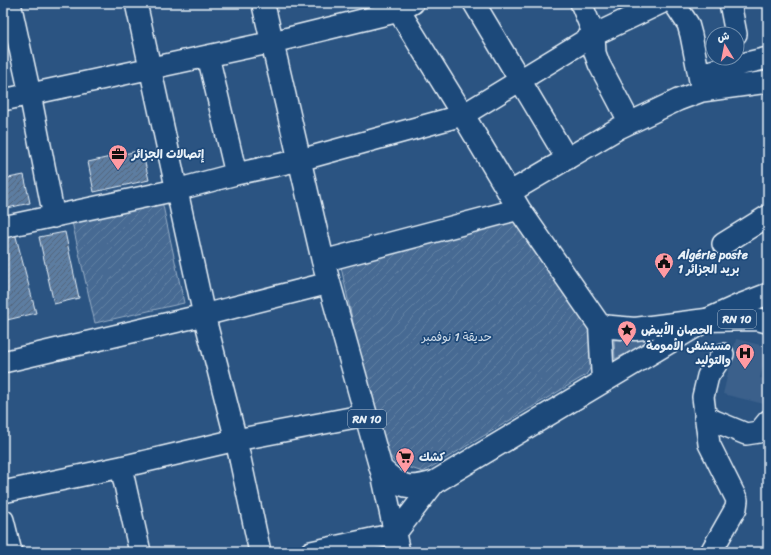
<svg xmlns="http://www.w3.org/2000/svg" width="771" height="555" viewBox="0 0 771 555" font-family="Sriracha,'Playpen Sans Arabic',sans-serif">
<style>
.built{fill:#3a608b}
.grass{fill:#476b93;stroke:#98aec6}
.garden{fill:url(#garden-furrows);stroke:#98aec6}
.building{fill:url(#building-hatch);stroke:#e8f1f8}
.lines{fill:none;stroke-linecap:round;stroke-linejoin:round}
.minor-casing{stroke:#e8f1f8;stroke-width:24}
.major-casing{stroke:#e8f1f8;stroke-width:25}
.minor{stroke:#1f4a7a;stroke-width:21}
.major{stroke:#1f4a7a;stroke-width:22}
.labels{text-anchor:middle;dominant-baseline:central;stroke-width:3.5;stroke-linejoin:round;paint-order:stroke}
.shield{fill:#1f4a7a;stroke:#acbfd2;stroke-width:1}
.shield-label{font-size:11px;font-weight:bold;fill:#e8f1f8}
.poi-label{font-size:12px;font-weight:bold;fill:#e8f1f8;stroke:#1f4a7a;text-anchor:start}
.park-label{font-size:12px;fill:#d0dde9;stroke:#1f4a7a}
</style>
<defs>
<pattern id="garden-furrows" width="10" height="10" patternUnits="userSpaceOnUse"><rect width="10" height="10" fill="#476b93"/><path d="M-1 1l2-2M0 10L10 0M9 11l2-2" fill="none" stroke="#6281a3"/></pattern>
<pattern id="building-hatch" width="6" height="6" patternUnits="userSpaceOnUse"><rect width="6" height="6" fill="#5d7da1"/><path d="M-1 1l2-2M0 6l6-6M5 7l2-2" fill="none" stroke="#53657a"/></pattern>
</defs>
<rect width="100%" height="100%" fill="#2b5482"/>
<filter id="ink" filterUnits="userSpaceOnUse"><feTurbulence type="fractalNoise" baseFrequency=".025" numOctaves="2"/><feDisplacementMap in="SourceGraphic" scale="8" xChannelSelector="R" yChannelSelector="G"/><feConvolveMatrix kernelMatrix="1 2 1 2 8 2 1 2 1" color-interpolation-filters="sRGB"/></filter>
<g filter="url(#ink)">
<!-- built -->
<path class="built" d="M 736,339 L 768,347 L 768,362 L 764,362 L 760,378 L 768,380 L 768,405 L 723,394 Z"/>
<!-- grass -->
<path class="grass" d="M 656,339 L 615,359 L 614,340 Z"/>
<!-- garden -->
<path class="garden" d="M 162,201 L 184,303 L 95,323 L 72,222 Z
M 515,221 L 588,325 L 592,365 L 586,375 L 423,472 L 395,463 L 378,439 L 341,267 Z"/>
<!-- building -->
<path class="building" d="M 142,150 L 149,180 L 94,192 L 88,162 Z
M 24,175 L 30,203 L 3,209 L 3,179 Z
M 14,229 L 36,313 L 3,321 L 3,232 Z
M 65,232 L 79,298 L 54,304 L 39,237 Z"/>
<g class="lines">
<defs>
<path id="minor" d="M 10,3 L 30,94 L 54,217
M 136,3 L 204,315 L 236,440 L 260,552
M 474,3 L 567,159
M 581,3 L 594,35 L 595,53 L 599,64 L 630,123
M 674,3 L 688,24 L 691,35 L 702,91
M 730,3 L 736,34
M 208,56 L 236,174
M 699,74 L 768,58
M 3,100 L 273,42 L 399,11 L 413,3
M 509,193 L 619,128 L 678,100 L 702,91 L 768,82
M 3,227 L 176,190 L 236,174 L 300,160 L 463,115 L 594,35 L 661,3
M 723,244 L 768,216
M 323,261 L 519,209
M 706,320 L 737,306 L 768,294
M 3,362 L 204,315 L 329,283
M 705,417 L 746,434 L 759,432 L 768,421
M 121,467 L 140,552
M 381,469 L 395,534 L 435,482
M 3,492 L 121,467 L 236,440 L 366,415
M 3,520 L 11,552
M 311,552 L 395,534 L 399,552
M 711,552 L 736,508 L 737,500 L 709,444 L 703,397 L 708,376 L 723,354"/>
<path id="major" d="M 263,3 L 323,261 L 381,469 C 402,488 408,490 435,482 L 706,320
M 394,3 L 463,115 L 519,209 L 600,326 L 635,329 L 706,320 L 757,319 L 768,322
M 600,326 L 603,381"/>
</defs>
<!-- minor casing -->
<use href="#minor" class="minor-casing"/>
<!-- major casing -->
<use href="#major" class="major-casing"/>
<!-- minor -->
<use href="#minor" class="minor"/>
<!-- major -->
<use href="#major" class="major"/>
</g>
</g>
<!-- icons -->
<defs>
<symbol id="office-pin" viewBox="-11 -11 22 30"><path d="M0 17L-7.5 6A9.5 9.5 0 1 1 7.5 6Z" fill="#ff9aa2" stroke="#1f4a7a"/><path d="M-6-3h4V-5.5h4V-3h4V5H-6ZM-1-4.5V-3h2v-1.5ZM-6 0V1H6V0Z" fill="#111"/></symbol>
<symbol id="civic-pin" viewBox="-11 -11 22 30"><path d="M0 17L-7.5 6A9.5 9.5 0 1 1 7.5 6Z" fill="#ff9aa2" stroke="#1f4a7a"/><path d="M-.6-6.5H3V-4.5H.6V-3L4-1V1h2V6H-6V1h2V-1L-.6-3ZM-1.2 2.5V6h2.4V2.5Z" fill="#111"/></symbol>
<symbol id="sight-pin" viewBox="-11 -11 22 30"><path d="M0 17L-7.5 6A9.5 9.5 0 1 1 7.5 6Z" fill="#ff9aa2" stroke="#1f4a7a"/><path d="M0-6L1.8-2.2L6-1.7L2.9 1.2L3.7 5.4L0 3.3L-3.7 5.4L-2.9 1.2L-6-1.7L-1.8-2.2Z" fill="#111"/></symbol>
<symbol id="hospital-pin" viewBox="-11 -11 22 30"><path d="M0 17L-7.5 6A9.5 9.5 0 1 1 7.5 6Z" fill="#ff9aa2" stroke="#1f4a7a"/><path d="M-5-5h3v3.5h4V-5h3V5h-3V1.5h-4V5h-3Z" fill="#111"/></symbol>
<symbol id="supermarket-pin" viewBox="-11 -11 22 30"><path d="M0 17L-7.5 6A9.5 9.5 0 1 1 7.5 6Z" fill="#ff9aa2" stroke="#1f4a7a"/><path d="M-6-5.5h2.5l.6 2H6L4.5 2H-2.5L-4.4-4H-6ZM-1.5 3.2a1.3 1.3 0 1 0 .1 0ZM3 3.2a1.3 1.3 0 1 0 .1 0Z" fill="#111"/></symbol>
</defs>
<g fill-rule="evenodd">
<use href="#office-pin" x="107" y="143" width="22" height="30"/>
<use href="#civic-pin" x="653" y="251" width="22" height="30"/>
<use href="#sight-pin" x="616" y="319" width="22" height="30"/>
<use href="#hospital-pin" x="734" y="342" width="22" height="30"/>
<use href="#supermarket-pin" x="394" y="446" width="22" height="30"/>
</g>
<g class="labels">
<!-- shield labels -->
<g class="shield">
<rect x="718" y="310" width="38" height="18" rx="3"/>
<rect x="348" y="410" width="38" height="18" rx="3"/>
</g>
<g class="shield-label">
<text x="737" y="319">RN 10</text>
<text x="367" y="419">RN 10</text>
</g>
<!-- poi labels -->
<g class="poi-label">
<text x="132" y="154">إتصالات الجزائر</text>
<text x="678" y="255">Algérie poste<tspan x="678" dy="14">1 بريد الجزائر</tspan></text>
<text x="641" y="330">الحصان الأبيض</text>
<text x="731" y="346" text-anchor="end">مستشفى الأمومة<tspan x="731" dy="14">والتوليد</tspan></text>
<text x="419" y="457">كشك</text>
</g>
<!-- park labels -->
<g class="park-label">
<text x="457" y="337">حديقة 1 نوفمبر</text>
</g>
</g>
<!-- margin -->
<rect width="771" height="555" fill="none" stroke="#1f4a7a" stroke-width="16"/>
<rect x="8" y="8" width="755" height="539" fill="none" stroke="#e8f1f8" stroke-width="1.5" filter="url(#ink)"/>
<!-- north arrow -->
<g transform="translate(725 46) rotate(350)"><circle r="19" fill="#1f4a7a" stroke="#6f8dac"/>
<path d="M0-3L7 15L0 10L-7 15Z" fill="#ff9aa2"/>
<text y="-6" font-size="11" font-weight="bold" text-anchor="middle" fill="#e8f1f8">ش</text>
</g>
</svg>
